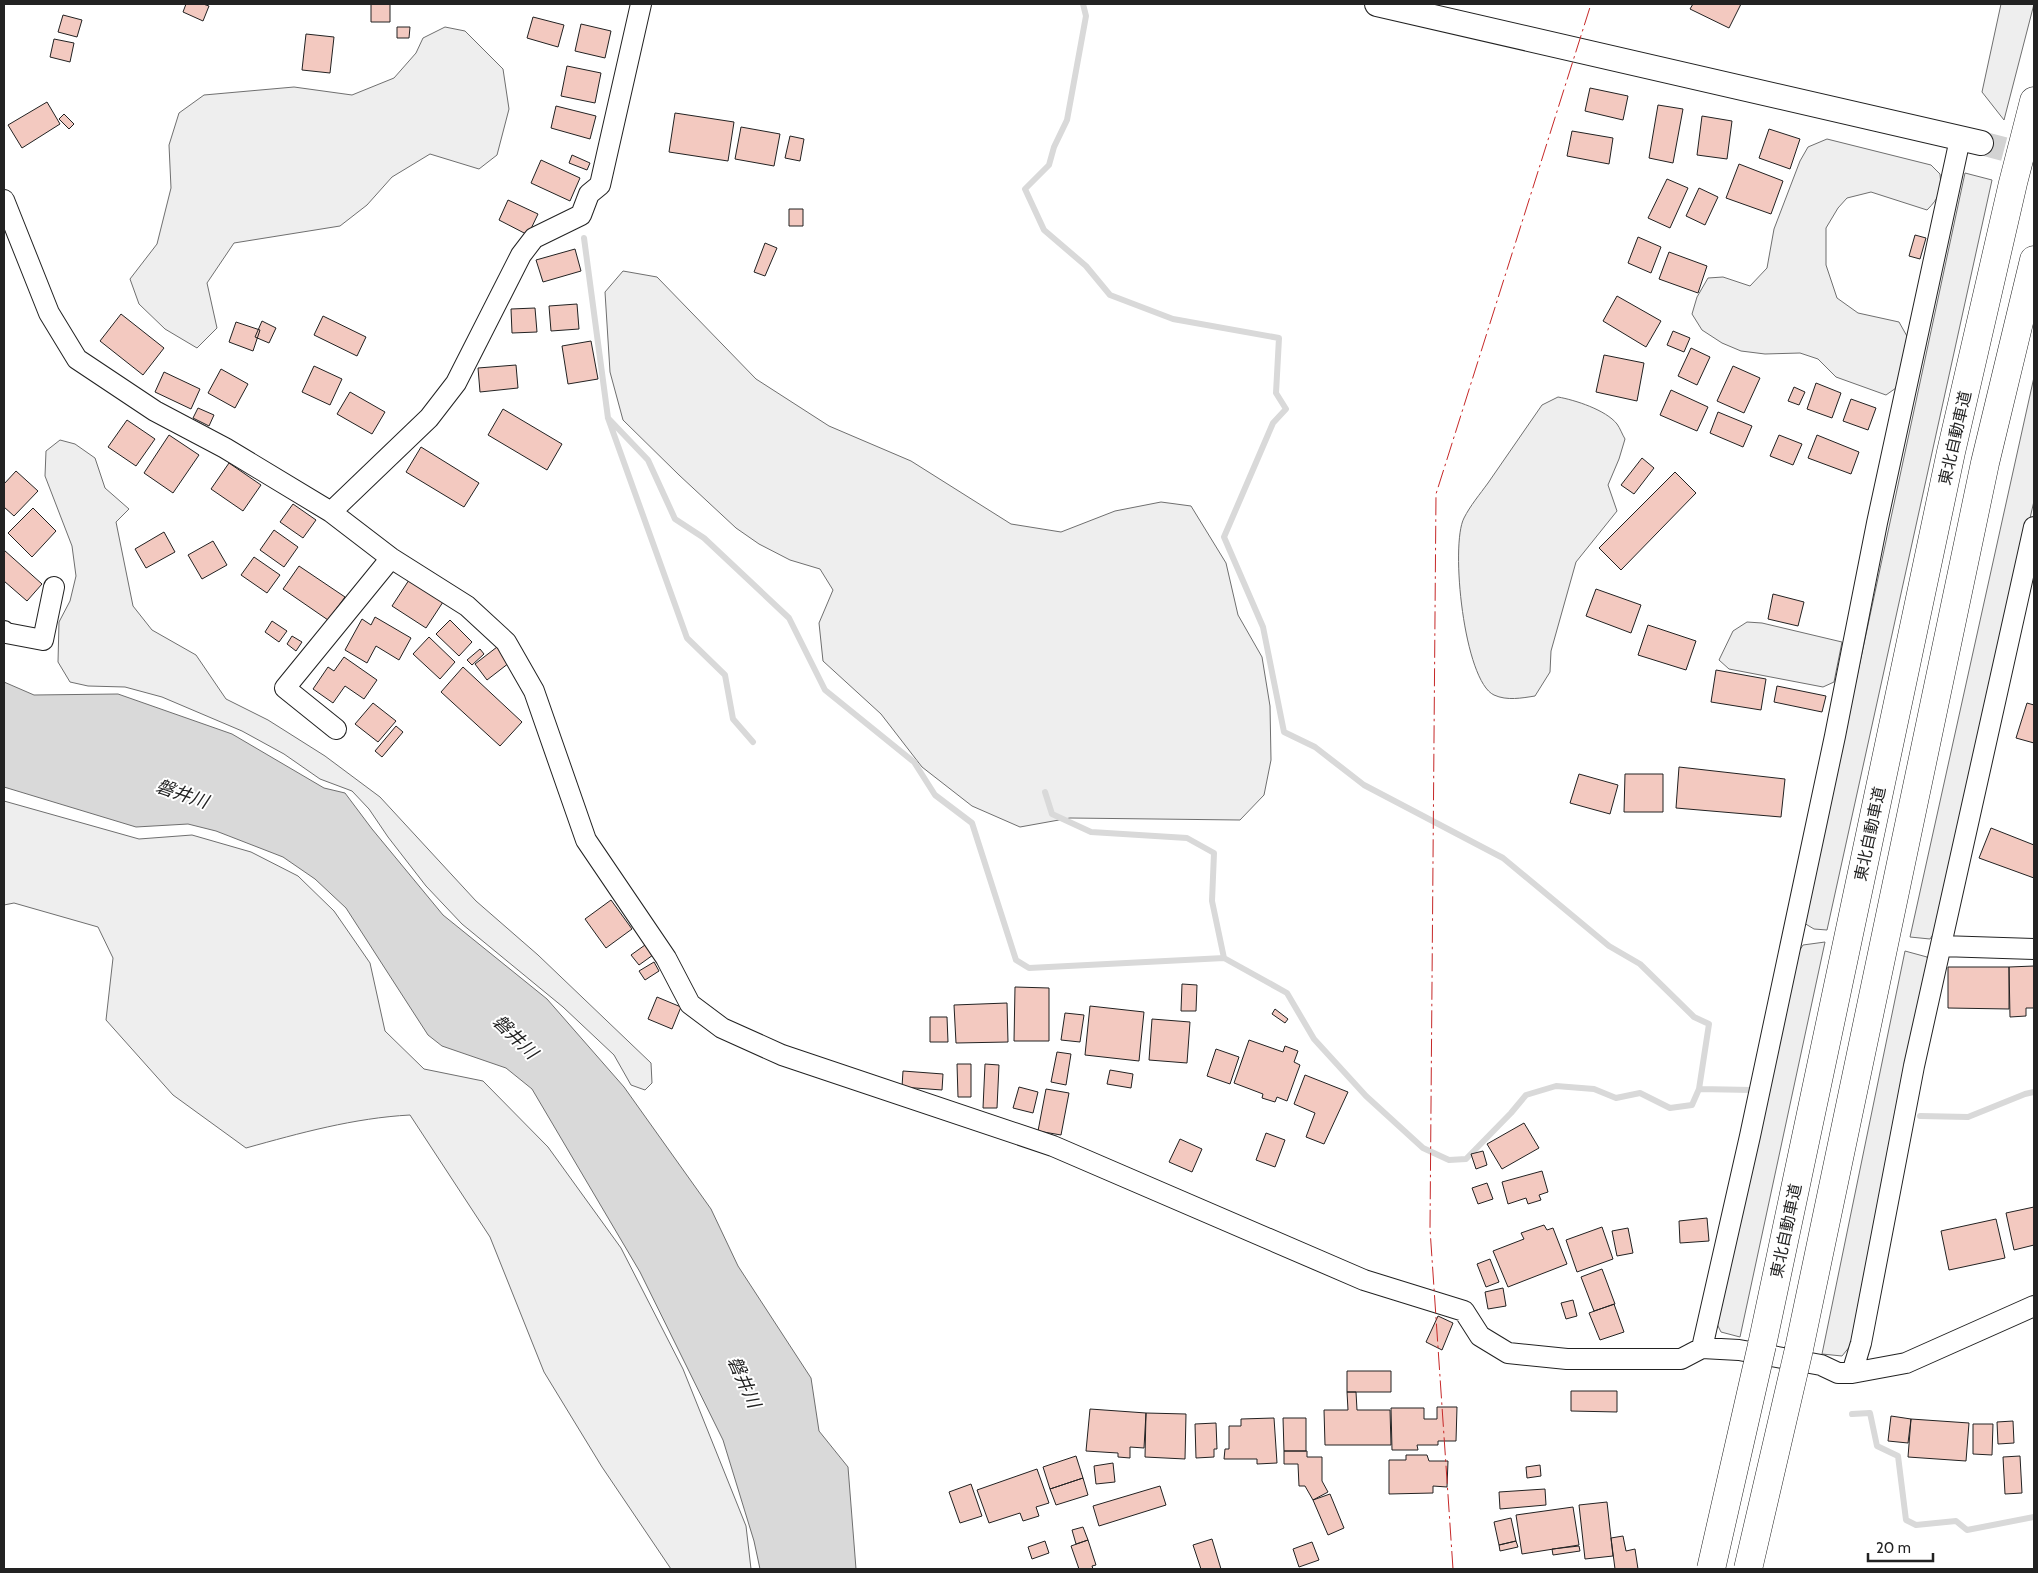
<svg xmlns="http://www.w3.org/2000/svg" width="2038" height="1573" viewBox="0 0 2038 1573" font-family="Cabin,'Noto Sans JP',sans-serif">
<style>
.green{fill:#eee;stroke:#6f6f6f}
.water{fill:#d9d9d9;stroke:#6f6f6f}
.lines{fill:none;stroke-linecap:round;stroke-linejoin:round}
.stream{stroke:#d9d9d9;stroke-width:6}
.building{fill:#f3c9c0;stroke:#222}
.tertiary-tunnel{stroke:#d3d3d3;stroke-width:24;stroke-dasharray:24 12;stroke-linecap:butt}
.minor-casing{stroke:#222;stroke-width:22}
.tertiary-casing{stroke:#222;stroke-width:26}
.motorway-casing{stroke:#222;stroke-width:29}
.minor{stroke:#fff;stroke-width:20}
.tertiary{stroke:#fff;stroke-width:24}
.motorway{stroke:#fff;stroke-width:28}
.motorway-bridge-casing{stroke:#222;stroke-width:29;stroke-linecap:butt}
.motorway-bridge{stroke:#fff;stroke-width:28}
.power{stroke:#c62828;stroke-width:1;stroke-dasharray:18 4 2.5 4;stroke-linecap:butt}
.labels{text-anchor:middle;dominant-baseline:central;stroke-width:4;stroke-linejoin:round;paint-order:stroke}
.street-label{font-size:16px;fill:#222;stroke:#fff}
.water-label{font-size:18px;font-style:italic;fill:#222;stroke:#fff}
</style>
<rect width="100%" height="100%" fill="#fff"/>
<!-- green -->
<path class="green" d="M 2001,4 L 2034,4 L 2004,120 L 1982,92 Z
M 445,27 L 465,31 L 503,69 L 509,109 L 497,155 L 479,169 L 430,154 L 392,177 L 367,205 L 340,226 L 234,243 L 207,283 L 217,328 L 197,348 L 165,329 L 139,304 L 130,279 L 157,244 L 171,188 L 169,145 L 179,113 L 204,95 L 294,87 L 352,95 L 394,78 L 416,53 L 423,38 Z
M 1827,139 L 1931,165 L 1940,174 C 1942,191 1939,198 1927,210 L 1871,192 L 1847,198 L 1838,208 L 1826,228 L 1826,265 L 1837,298 L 1858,313 L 1899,322 L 1908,338 L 1896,388 L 1886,395 L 1836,377 L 1818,359 L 1800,353 L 1765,354 L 1741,351 L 1722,343 L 1702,330 L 1692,314 L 1697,297 L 1708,278 L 1723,277 L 1750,286 L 1767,268 L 1774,229 L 1800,161 L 1808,147 Z
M 1965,173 L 1992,180 L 1827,930 L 1814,929 L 1804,923 Z
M 623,271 L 657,277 L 756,379 L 829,426 L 911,461 L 1011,524 L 1061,532 L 1115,511 L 1161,502 L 1191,506 L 1226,563 L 1238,615 L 1262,657 L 1270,706 L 1271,760 L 1264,795 L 1240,820 L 1070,818 L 1020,827 L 972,806 L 922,767 L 881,714 L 823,661 L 819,623 L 833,590 L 820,569 L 790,560 L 759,544 L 736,528 L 679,475 L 623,420 L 610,372 L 605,292 Z
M 2034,377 L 2034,501 L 1934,933 L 1930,939 L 1910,937 Z
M 1558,397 C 1575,400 1606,410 1617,424 C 1620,428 1622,434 1625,439 L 1619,459 L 1608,485 L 1617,511 L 1576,562 L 1551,651 L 1550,672 L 1535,696 C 1522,698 1507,701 1494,695 C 1464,681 1450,545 1464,518 C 1470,506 1480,494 1488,483 C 1506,457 1524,431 1542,405 Z
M 60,440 L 75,444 L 95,458 L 105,488 L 129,509 L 116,522 L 133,606 L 152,630 L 196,655 L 226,699 L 268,720 L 325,756 L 380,797 L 476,901 L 538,955 L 651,1063 L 652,1083 L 645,1090 L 631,1085 L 614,1055 L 563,1007 L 462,924 L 426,886 L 388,837 L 369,809 L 352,791 L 320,779 L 284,754 L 242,731 L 162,697 L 125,687 L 88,686 L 70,682 L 58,662 L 59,622 L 70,601 L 76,576 L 72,546 L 45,476 L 46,451 Z
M 1747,622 L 1762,623 L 1842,642 L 1834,682 L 1823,687 L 1729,669 L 1719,660 L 1733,631 Z
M 4,801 L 139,839 L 192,835 L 251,852 L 298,876 L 334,911 L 370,963 L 385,1031 L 424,1069 L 483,1081 L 548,1147 L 621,1248 L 683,1369 L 746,1526 L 751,1569 L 671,1569 L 602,1467 L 544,1372 L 490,1237 L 410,1115 C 354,1118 300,1133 246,1148 L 173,1095 L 106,1020 L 113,958 L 98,927 L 14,903 L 4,905 Z
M 1825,942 L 1740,1337 L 1721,1332 L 1717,1324 L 1798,953 L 1803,945 Z
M 1905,951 L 1927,957 L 1929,964 L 1851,1345 L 1842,1356 L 1822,1354 Z"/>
<!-- water -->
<path class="water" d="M 4,682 L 34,695 L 118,694 L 232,734 L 324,788 L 345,793 L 372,829 L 443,915 L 547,999 L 624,1087 L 711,1209 L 738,1266 L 811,1378 L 819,1431 L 848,1467 L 856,1569 L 760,1569 L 754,1541 L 723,1440 L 640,1272 L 532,1089 L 506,1068 L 442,1046 L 428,1035 L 346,908 L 315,879 L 283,857 L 216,831 L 188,824 L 136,827 L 4,787 Z"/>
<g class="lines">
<!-- stream -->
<path class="stream" d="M 1083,4 L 1086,16 L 1067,120 L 1054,147 L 1049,165 L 1025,189 L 1044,230 L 1086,266 L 1110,295 L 1173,319 L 1279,338 L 1276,393 L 1286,409 L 1273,423 L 1224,537 L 1263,627 L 1284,732 L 1315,747 L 1364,785 L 1503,858 L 1609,946 L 1640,964 L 1694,1017 L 1709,1024 L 1699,1089
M 584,238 L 608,418 L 687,638 L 725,675 L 733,719 L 753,742
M 608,418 L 648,460 L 675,519 L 704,538 L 789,618 L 825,690 L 914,762 L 935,795 L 972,823 L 1016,960 L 1029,968 L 1224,958
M 1045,792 L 1052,814 L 1091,832 L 1187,838 L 1214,853 L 1212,901 L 1224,958 L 1287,993 L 1314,1039 L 1366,1096 L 1423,1148 L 1449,1160 L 1466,1159 L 1511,1113 L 1526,1095 L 1556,1086 L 1594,1089 L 1616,1098 L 1640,1093 L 1670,1108 L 1692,1105 L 1699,1089 L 1752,1090
M 1920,1116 L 1968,1117 L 2025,1094 L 2034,1092
M 1852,1414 L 1870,1413 L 1877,1446 L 1898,1456 L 1906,1520 L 1916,1525 L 1956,1521 L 1967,1530 L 2034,1517"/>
</g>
<!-- building -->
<path class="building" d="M 186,4 L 203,4 L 209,6 L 203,21 L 183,12 Z
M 371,4 L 390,4 L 390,22 L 371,22 Z
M 1693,4 L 1741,4 L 1729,28 L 1690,9 Z
M 63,15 L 82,20 L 77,37 L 58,32 Z
M 533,17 L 564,25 L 558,47 L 527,38 Z
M 581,24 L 611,31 L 605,58 L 575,51 Z
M 397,27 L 410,27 L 409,38 L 397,38 Z
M 306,34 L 334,37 L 330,73 L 302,70 Z
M 54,39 L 74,43 L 70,62 L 50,57 Z
M 567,66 L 601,73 L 595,103 L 561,96 Z
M 1590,88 L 1628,96 L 1623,120 L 1585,111 Z
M 47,102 L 60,124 L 22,148 L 8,125 Z
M 1658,105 L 1683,109 L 1673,163 L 1649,158 Z
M 556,106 L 596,116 L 590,139 L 551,128 Z
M 675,113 L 734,122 L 728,161 L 669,152 Z
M 64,114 L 74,124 L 69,129 L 59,119 Z
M 1702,116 L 1732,121 L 1727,159 L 1697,155 Z
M 741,127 L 780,134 L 774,166 L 735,159 Z
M 1769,129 L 1800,139 L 1790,169 L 1759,158 Z
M 1572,131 L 1613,138 L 1609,164 L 1567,156 Z
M 790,136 L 804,139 L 800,161 L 785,158 Z
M 572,155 L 590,163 L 587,170 L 569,163 Z
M 541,160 L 580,178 L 570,201 L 531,183 Z
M 1739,164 L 1783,181 L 1771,214 L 1726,198 Z
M 1667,179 L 1688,188 L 1670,228 L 1648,218 Z
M 1699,188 L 1718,197 L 1705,225 L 1686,216 Z
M 508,200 L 538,214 L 528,235 L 499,220 Z
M 789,209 L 803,209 L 803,226 L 789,226 Z
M 1915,235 L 1926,238 L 1920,259 L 1909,256 Z
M 1638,237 L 1661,247 L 1651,273 L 1628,263 Z
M 765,243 L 777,248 L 765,276 L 754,272 Z
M 575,249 L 581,271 L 543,282 L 536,260 Z
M 1669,252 L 1707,266 L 1698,293 L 1659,279 Z
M 1617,296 L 1661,321 L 1646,347 L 1603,321 Z
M 577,304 L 579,329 L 551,331 L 549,306 Z
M 535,308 L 537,332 L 512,333 L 511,309 Z
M 121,314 L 164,348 L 143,375 L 100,341 Z
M 323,316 L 366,337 L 357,356 L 314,335 Z
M 262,321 L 276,328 L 269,343 L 255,337 Z
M 236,322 L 260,330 L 253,351 L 229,342 Z
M 1673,331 L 1690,338 L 1684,352 L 1667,345 Z
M 591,341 L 598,379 L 568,384 L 562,346 Z
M 1691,348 L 1710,357 L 1697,385 L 1678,376 Z
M 1604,355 L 1644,363 L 1637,401 L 1596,392 Z
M 516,365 L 518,388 L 480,392 L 478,368 Z
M 314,366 L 342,379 L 330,405 L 302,392 Z
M 1733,366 L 1760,378 L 1744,413 L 1717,401 Z
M 221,369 L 248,384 L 235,408 L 208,393 Z
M 164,372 L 200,389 L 191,409 L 155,392 Z
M 1816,383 L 1841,393 L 1832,418 L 1807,409 Z
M 1794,387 L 1805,392 L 1799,405 L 1788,401 Z
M 1671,390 L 1708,407 L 1697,431 L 1660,415 Z
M 350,392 L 385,412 L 372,434 L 337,414 Z
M 1851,399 L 1876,408 L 1868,430 L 1843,421 Z
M 198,408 L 214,415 L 209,426 L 193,418 Z
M 503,409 L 562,444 L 547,470 L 488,435 Z
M 1718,412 L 1752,426 L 1743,447 L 1710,433 Z
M 127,420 L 155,439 L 136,466 L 108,447 Z
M 169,435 L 199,455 L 173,493 L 144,473 Z
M 1779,435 L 1802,444 L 1793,465 L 1770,456 Z
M 1817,435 L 1859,452 L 1851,474 L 1808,458 Z
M 421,447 L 479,483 L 464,507 L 406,472 Z
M 1642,458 L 1654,468 L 1634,494 L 1621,485 Z
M 229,463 L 261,485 L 243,511 L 211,489 Z
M 16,471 L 38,491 L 14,516 L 4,507 L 4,484 Z
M 1675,472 L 1696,493 L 1621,570 L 1599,548 Z
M 293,504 L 316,520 L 303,538 L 280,522 Z
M 33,508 L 56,531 L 32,557 L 8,533 Z
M 274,530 L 298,547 L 284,567 L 260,550 Z
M 164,532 L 175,552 L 146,568 L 135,549 Z
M 213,541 L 227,565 L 202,579 L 188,555 Z
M 4,550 L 42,584 L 27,601 L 4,581 Z
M 254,557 L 280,575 L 267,593 L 241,575 Z
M 299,566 L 345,597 L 328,620 L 283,589 Z
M 409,580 L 443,602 L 426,628 L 392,606 Z
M 1596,589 L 1641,605 L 1631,633 L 1586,616 Z
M 1773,594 L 1804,602 L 1798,626 L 1768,619 Z
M 375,617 L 411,638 L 399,660 L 376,646 L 367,663 L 345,650 L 362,619 L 371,625 Z
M 450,620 L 472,642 L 459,656 L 436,634 Z
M 272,621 L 287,631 L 279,642 L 265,632 Z
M 1648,625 L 1696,641 L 1686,670 L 1638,655 Z
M 292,636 L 302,642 L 296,651 L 287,644 Z
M 429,637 L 455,662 L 440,679 L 413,654 Z
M 497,647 L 509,663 L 487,680 L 475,664 Z
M 480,649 L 484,654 L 472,665 L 467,660 Z
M 344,657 L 377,680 L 364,699 L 345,686 L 333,703 L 313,689 L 328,667 L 334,671 Z
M 463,667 L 522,722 L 500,746 L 441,692 Z
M 1716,670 L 1766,679 L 1761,710 L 1711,702 Z
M 1777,686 L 1826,696 L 1822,712 L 1774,702 Z
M 373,703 L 396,721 L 378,742 L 355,724 Z
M 2027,703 L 2034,705 L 2034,743 L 2016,738 Z
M 396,726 L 403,732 L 382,757 L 375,751 Z
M 1679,767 L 1785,779 L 1781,817 L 1676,808 Z
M 1579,774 L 1618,785 L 1610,814 L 1570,803 Z
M 1625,774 L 1663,774 L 1663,812 L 1624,812 Z
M 1991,828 L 2034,845 L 2034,878 L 1979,858 Z
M 611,900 L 632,929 L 606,948 L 585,919 Z
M 645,945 L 653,955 L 639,965 L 631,955 Z
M 654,962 L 659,971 L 645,980 L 639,971 Z
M 2034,966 L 2034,1008 L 2026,1008 L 2026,1016 L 2010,1017 L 2009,967 Z
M 1948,967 L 2009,967 L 2009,1009 L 1948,1008 Z
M 1182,984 L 1197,985 L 1196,1011 L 1181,1011 Z
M 1015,987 L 1049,988 L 1049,1041 L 1014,1041 Z
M 657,997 L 681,1007 L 672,1029 L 648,1019 Z
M 1007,1003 L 1008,1042 L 956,1043 L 954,1005 Z
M 1090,1006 L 1144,1012 L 1139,1061 L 1085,1055 Z
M 1275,1009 L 1288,1019 L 1285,1023 L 1272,1014 Z
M 1065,1013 L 1084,1015 L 1080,1042 L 1061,1040 Z
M 930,1017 L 947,1017 L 948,1042 L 930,1042 Z
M 1152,1019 L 1190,1022 L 1187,1063 L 1149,1060 Z
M 1249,1040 L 1283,1052 L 1285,1046 L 1298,1051 L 1294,1062 L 1300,1065 L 1287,1101 L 1277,1097 L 1275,1102 L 1262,1098 L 1263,1094 L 1234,1083 Z
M 1216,1049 L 1239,1057 L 1230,1084 L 1207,1076 Z
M 1057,1052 L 1071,1054 L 1066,1085 L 1051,1082 Z
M 957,1064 L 971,1064 L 971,1097 L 958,1097 Z
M 985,1064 L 999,1065 L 997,1108 L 983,1108 Z
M 1110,1070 L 1133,1074 L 1131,1088 L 1107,1084 Z
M 903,1071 L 943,1074 L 942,1090 L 902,1087 Z
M 1305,1075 L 1348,1092 L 1324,1144 L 1306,1137 L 1315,1113 L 1294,1104 Z
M 1019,1087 L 1038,1092 L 1033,1113 L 1013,1108 Z
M 1046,1089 L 1069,1093 L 1061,1135 L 1038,1131 Z
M 1524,1123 L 1539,1148 L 1502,1169 L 1487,1144 Z
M 1266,1133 L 1285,1140 L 1275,1167 L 1256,1160 Z
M 1180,1139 L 1202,1149 L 1192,1172 L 1169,1162 Z
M 1483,1151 L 1487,1165 L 1476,1169 L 1471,1154 Z
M 1542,1171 L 1548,1192 L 1539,1195 L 1541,1200 L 1528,1204 L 1526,1198 L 1508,1204 L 1502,1182 Z
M 1487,1183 L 1493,1199 L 1478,1204 L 1472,1188 Z
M 2034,1207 L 2034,1245 L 2014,1250 L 2006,1213 Z
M 1707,1218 L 1709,1241 L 1680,1243 L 1679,1221 Z
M 1996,1219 L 2005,1258 L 1949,1270 L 1941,1231 Z
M 1544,1225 L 1547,1230 L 1553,1228 L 1567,1264 L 1508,1287 L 1493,1251 L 1524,1239 L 1521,1233 Z
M 1602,1227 L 1613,1259 L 1577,1272 L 1566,1240 Z
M 1628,1228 L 1633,1253 L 1617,1256 L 1612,1231 Z
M 1490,1259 L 1499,1282 L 1486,1287 L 1477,1264 Z
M 1602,1269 L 1615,1304 L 1594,1311 L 1581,1277 Z
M 1503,1288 L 1506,1306 L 1488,1309 L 1485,1292 Z
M 1573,1300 L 1577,1316 L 1566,1319 L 1561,1303 Z
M 1614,1304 L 1624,1332 L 1600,1340 L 1589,1313 Z
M 1438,1316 L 1453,1323 L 1442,1350 L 1426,1342 Z
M 1347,1371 L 1391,1371 L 1391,1392 L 1347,1392 Z
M 1571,1391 L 1617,1391 L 1617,1412 L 1571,1411 Z
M 1347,1392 L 1356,1392 L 1357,1410 L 1390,1410 L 1391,1445 L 1325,1445 L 1324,1410 L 1348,1410 Z
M 1437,1407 L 1457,1407 L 1456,1441 L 1438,1441 L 1438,1445 L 1417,1445 L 1418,1450 L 1392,1450 L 1391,1408 L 1424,1408 L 1424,1419 L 1437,1419 Z
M 1090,1409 L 1146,1413 L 1144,1448 L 1130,1447 L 1130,1458 L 1118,1457 L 1118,1453 L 1086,1451 Z
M 1146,1413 L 1186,1414 L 1185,1459 L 1145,1457 Z
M 1891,1416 L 1911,1419 L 1908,1443 L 1888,1441 Z
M 1274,1418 L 1277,1463 L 1257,1464 L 1257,1459 L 1224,1459 L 1225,1449 L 1229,1449 L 1229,1426 L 1241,1426 L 1241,1419 Z
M 1283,1418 L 1306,1418 L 1306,1451 L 1284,1451 Z
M 1911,1419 L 1969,1423 L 1966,1461 L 1908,1457 Z
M 2013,1421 L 2014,1443 L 1998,1444 L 1997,1422 Z
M 1216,1423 L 1217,1449 L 1214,1449 L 1214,1457 L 1196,1458 L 1195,1424 Z
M 1973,1424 L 1993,1424 L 1992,1455 L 1973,1454 Z
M 1284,1451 L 1307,1451 L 1307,1457 L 1322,1457 L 1322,1481 L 1328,1492 L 1313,1500 L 1305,1486 L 1299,1486 L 1298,1464 L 1284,1464 Z
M 1406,1455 L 1427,1455 L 1429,1461 L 1448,1461 L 1447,1487 L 1433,1486 L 1433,1493 L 1389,1494 L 1389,1460 L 1406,1460 Z
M 1076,1456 L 1083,1478 L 1050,1489 L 1043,1467 Z
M 2020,1456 L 2022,1493 L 2005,1494 L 2003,1457 Z
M 1113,1463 L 1115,1482 L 1096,1484 L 1094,1466 Z
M 1540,1465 L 1541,1476 L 1527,1478 L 1526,1467 Z
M 1037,1469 L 1049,1503 L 1036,1507 L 1039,1516 L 1023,1521 L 1020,1513 L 989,1523 L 977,1490 Z
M 1083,1478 L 1088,1495 L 1056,1505 L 1050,1489 Z
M 971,1484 L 982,1516 L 960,1523 L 949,1492 Z
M 1160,1486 L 1166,1505 L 1099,1526 L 1093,1506 Z
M 1545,1489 L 1546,1505 L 1500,1509 L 1499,1492 Z
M 1330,1494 L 1344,1528 L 1328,1535 L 1313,1500 Z
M 1607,1502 L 1613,1556 L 1585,1559 L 1579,1505 Z
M 1573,1507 L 1579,1545 L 1522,1554 L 1516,1515 Z
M 1511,1518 L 1516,1541 L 1499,1545 L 1494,1522 Z
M 1083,1527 L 1088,1540 L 1076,1544 L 1072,1530 Z
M 1623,1536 L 1626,1551 L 1635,1549 L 1638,1569 L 1615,1569 L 1611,1538 Z
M 1212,1539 L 1221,1569 L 1201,1569 L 1193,1545 Z
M 1088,1540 L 1096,1565 L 1092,1566 L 1093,1569 L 1079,1569 L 1071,1546 Z
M 1045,1541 L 1049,1553 L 1032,1559 L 1028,1547 Z
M 1516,1541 L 1518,1547 L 1500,1551 L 1499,1545 Z
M 1312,1542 L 1319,1560 L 1299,1567 L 1293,1549 Z
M 1579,1546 L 1580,1551 L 1553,1555 L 1552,1549 Z"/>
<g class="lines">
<!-- tertiary-tunnel -->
<path class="tertiary-tunnel" d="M 1981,143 L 2034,157"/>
<defs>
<path id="minor" d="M 641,4 L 600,185 L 589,194 L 581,215 L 534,238 L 521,255 L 456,383 L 429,418 L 331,512 L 391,558 L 467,606 L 506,642 L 534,691 L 586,840 L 666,958 L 690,1004 L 722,1028 L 782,1055 L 1053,1146 L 1364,1280 L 1464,1311 L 1480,1336 L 1508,1353 L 1567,1359 L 1681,1359 L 1702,1348
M 1960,139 L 1877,523 L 1835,736 L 1750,1136 L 1702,1348 L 1739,1350 L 1821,1365 L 1838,1373 L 1852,1373 L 1861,1343 L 1914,1066 L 2034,527
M 4,200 L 49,313 L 77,359 L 155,411 L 225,448 L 331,512
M 4,631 L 6,633 L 43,640 L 54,587
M 336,729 L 285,688 L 391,558
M 1941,946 L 2034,949
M 1852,1373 L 1906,1363 L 2034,1306"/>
<path id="tertiary" d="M 1377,4 L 1981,143"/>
<path id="motorway" d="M 1762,1345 L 1951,452 L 2013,183 L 2034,101
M 1799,1349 L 1985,463 L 2034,260"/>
</defs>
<!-- minor casing -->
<use href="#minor" class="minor-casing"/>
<!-- tertiary casing -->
<use href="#tertiary" class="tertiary-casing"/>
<!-- motorway casing -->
<use href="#motorway" class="motorway-casing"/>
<!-- minor -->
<use href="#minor" class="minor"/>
<!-- tertiary -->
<use href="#tertiary" class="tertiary"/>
<!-- motorway -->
<use href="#motorway" class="motorway"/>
<defs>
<path id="motorway-bridge" d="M 1711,1569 L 1762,1345
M 1748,1569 L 1799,1349"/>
</defs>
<!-- motorway-bridge casing -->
<use href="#motorway-bridge" class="motorway-bridge-casing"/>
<!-- motorway-bridge -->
<use href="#motorway-bridge" class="motorway-bridge"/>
<!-- power -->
<path class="power" d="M 1453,1569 L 1430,1229 L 1436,494 L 1591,4"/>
</g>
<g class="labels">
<!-- street labels -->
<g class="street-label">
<text transform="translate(1955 438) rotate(-77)">東北自動車道</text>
<text transform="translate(1870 834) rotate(-78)">東北自動車道</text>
<text transform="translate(1786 1231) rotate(-78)">東北自動車道</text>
</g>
<!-- water labels -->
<g class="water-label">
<text transform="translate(182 794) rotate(19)">磐井川</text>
<text transform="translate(515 1037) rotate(44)">磐井川</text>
<text transform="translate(744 1382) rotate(66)">磐井川</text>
</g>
</g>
<!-- border -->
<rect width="2038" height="1573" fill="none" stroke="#222222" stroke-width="10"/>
<!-- scale -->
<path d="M1868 1553v8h65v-8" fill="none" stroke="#222222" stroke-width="2.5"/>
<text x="1876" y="1553" font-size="15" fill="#222222" stroke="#ffffff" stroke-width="4" paint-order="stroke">20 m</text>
</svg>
